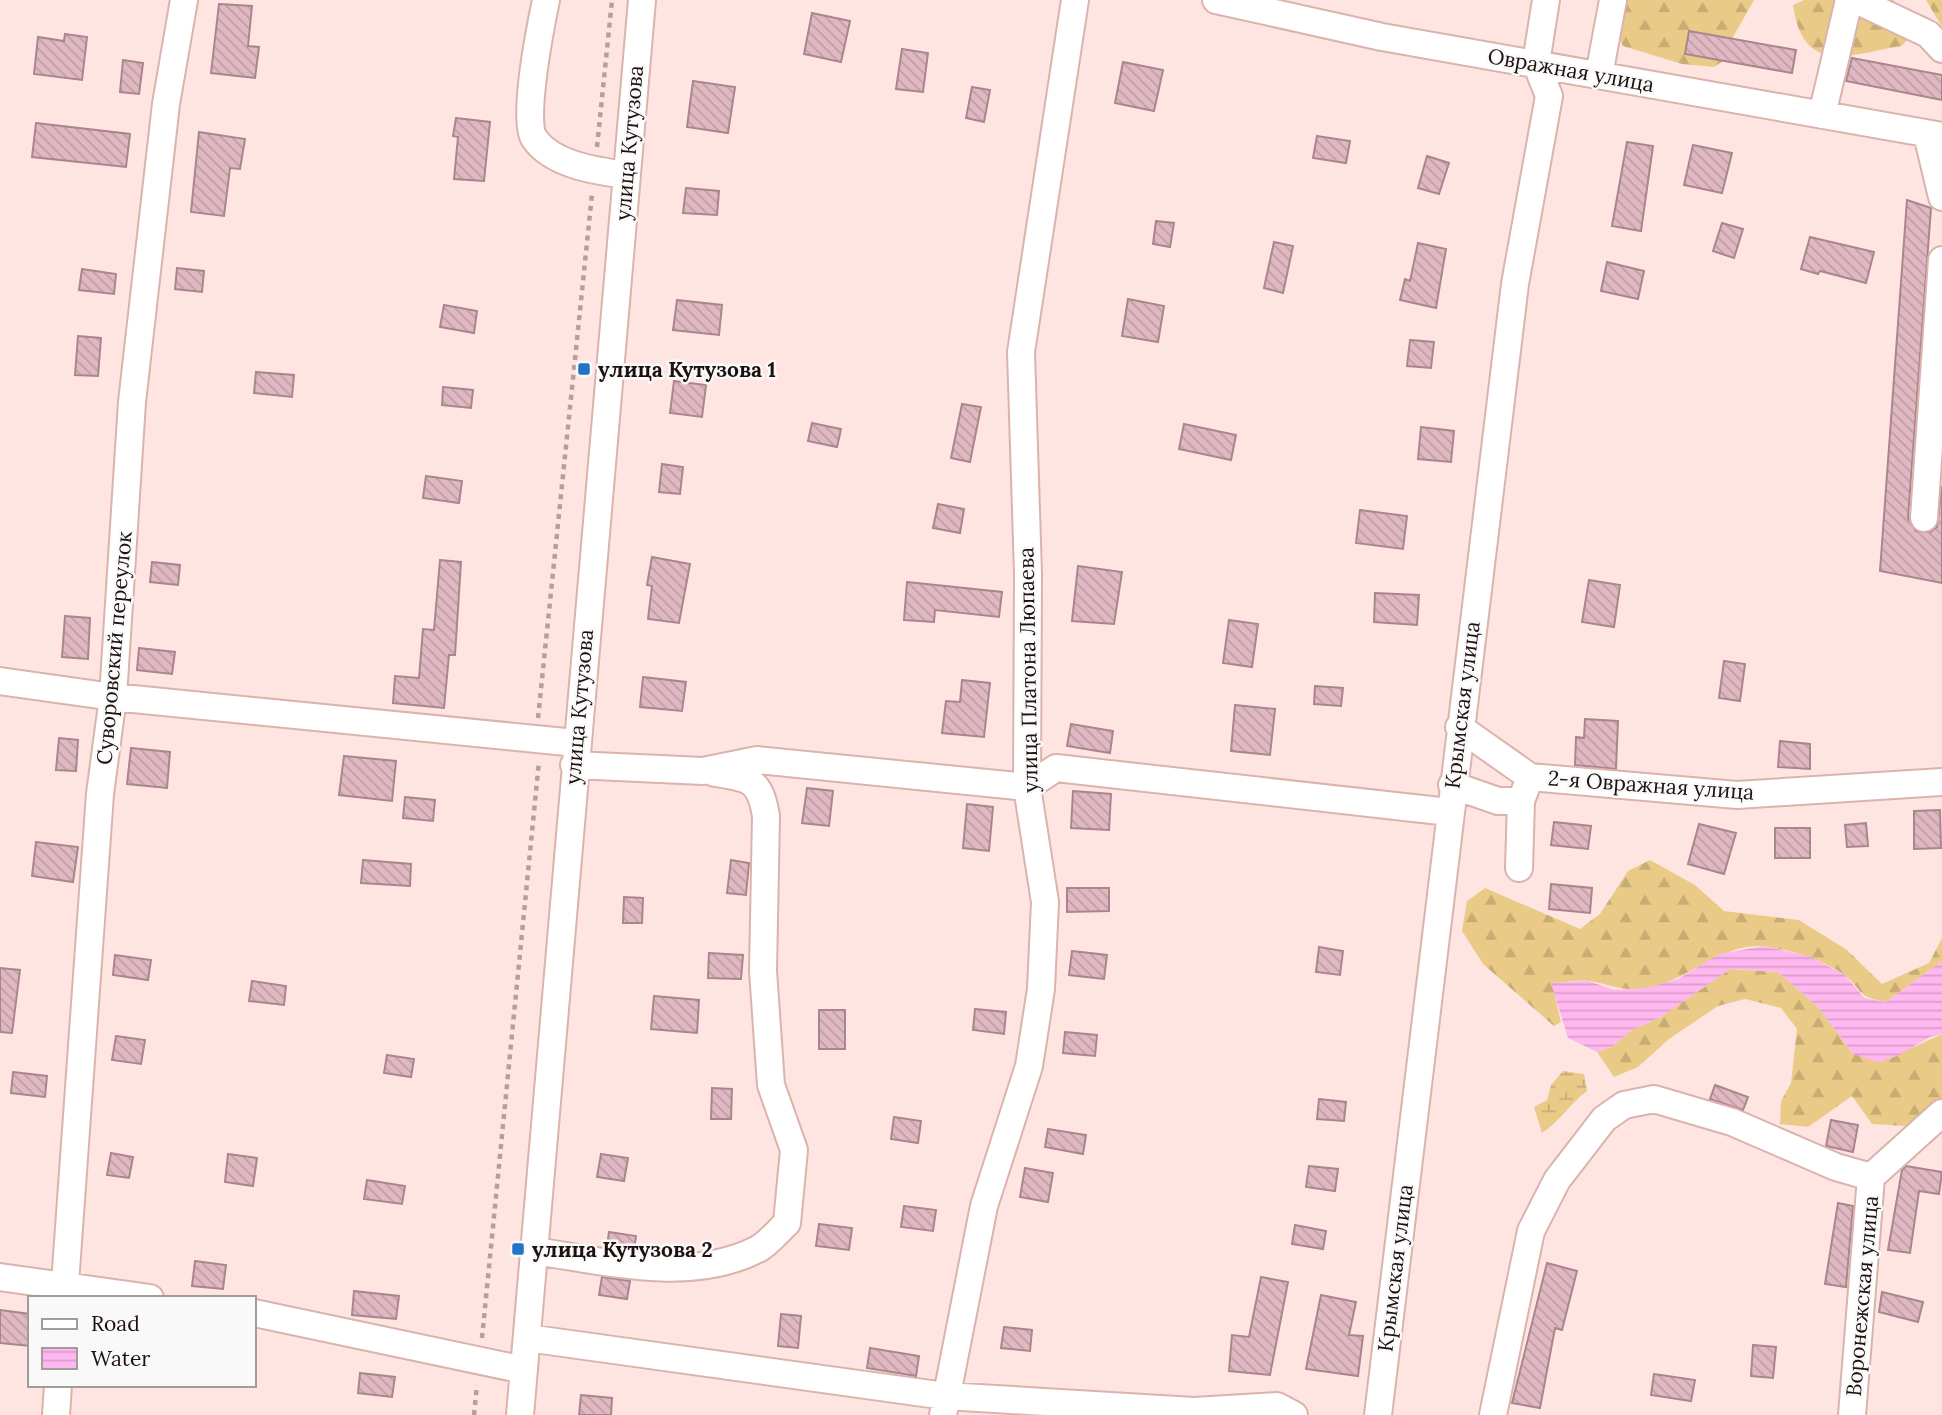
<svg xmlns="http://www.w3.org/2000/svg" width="1942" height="1415" viewBox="0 0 1942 1415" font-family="Lora,serif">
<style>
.forest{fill:url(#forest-firs)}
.wetland{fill:url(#wetland-marsh)}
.water{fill:url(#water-rules)}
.building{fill:url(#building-back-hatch);stroke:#aa858e;stroke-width:2}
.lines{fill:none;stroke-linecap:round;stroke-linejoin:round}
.minor-casing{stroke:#dbb3ac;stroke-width:30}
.path{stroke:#b59f9b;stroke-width:4.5;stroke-dasharray:5 5;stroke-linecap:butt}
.minor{stroke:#fff;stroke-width:26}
.poi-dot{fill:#2275c4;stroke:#f9f9f9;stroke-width:2.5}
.labels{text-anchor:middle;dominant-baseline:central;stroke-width:5;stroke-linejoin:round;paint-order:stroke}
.street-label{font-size:21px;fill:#1d100e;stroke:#f9f9f9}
.poi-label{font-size:21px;font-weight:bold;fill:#1d100e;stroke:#f9f9f9;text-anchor:start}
</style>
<defs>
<pattern id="forest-firs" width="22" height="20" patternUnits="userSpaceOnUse" patternTransform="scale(1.75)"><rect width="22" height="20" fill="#eaca87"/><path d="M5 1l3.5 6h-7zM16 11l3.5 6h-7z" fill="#c8ac73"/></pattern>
<pattern id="wetland-marsh" width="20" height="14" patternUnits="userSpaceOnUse" patternTransform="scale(1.75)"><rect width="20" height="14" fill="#eaca87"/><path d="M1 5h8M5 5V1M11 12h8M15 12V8" fill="none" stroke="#c8ac73"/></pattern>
<pattern id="water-rules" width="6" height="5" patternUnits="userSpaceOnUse" patternTransform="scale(1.75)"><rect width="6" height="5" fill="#feb8ef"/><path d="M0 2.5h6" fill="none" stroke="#d99dcc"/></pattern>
<pattern id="building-back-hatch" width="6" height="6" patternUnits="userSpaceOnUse" patternTransform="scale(1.75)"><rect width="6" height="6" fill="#e0b8c2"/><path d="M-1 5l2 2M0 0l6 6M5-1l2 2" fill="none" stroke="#c09da6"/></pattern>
</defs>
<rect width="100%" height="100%" fill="#ffe5e1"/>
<!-- forest -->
<path class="forest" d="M 1626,0 L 1754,0 L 1732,39 L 1689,31 L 1723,61 L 1714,67 L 1682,64 L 1623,46 L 1616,32 Z
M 1804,0 L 1893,0 L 1912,14 L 1910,38 L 1901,46 C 1849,55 1803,76 1793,5 Z
M 1926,0 L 1942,0 L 1942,27 Z
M 1650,860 L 1695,885 L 1724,911 L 1799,920 L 1847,950 L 1882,984 L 1929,963 L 1942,938 L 1942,961 L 1886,1002 C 1852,995 1865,990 1843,974 C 1821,959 1794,951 1768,947 C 1727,939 1687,981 1648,988 C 1622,992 1612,985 1590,981 C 1578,979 1564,983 1552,983 L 1561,1022 L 1554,1026 L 1483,964 L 1462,931 L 1467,901 L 1485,888 L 1580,929 L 1600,914 L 1628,871 Z
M 1730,969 L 1778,972 L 1819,1008 L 1853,1054 L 1914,1047 L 1942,1034 L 1942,1098 L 1906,1126 L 1872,1124 L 1852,1096 L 1808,1127 L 1780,1124 L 1781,1101 L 1791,1083 L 1797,1029 L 1781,1008 L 1745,999 L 1718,1006 L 1669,1039 L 1638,1067 L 1614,1077 L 1597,1052 L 1613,1046 L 1633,1029 L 1661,1017 Z"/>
<!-- wetland -->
<path class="wetland" d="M 1563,1071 L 1584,1074 L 1587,1091 C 1570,1104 1559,1122 1542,1133 L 1534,1107 L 1547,1100 L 1551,1085 Z"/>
<!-- water -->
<path class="water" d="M 1764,946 L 1811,957 L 1845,975 L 1864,998 L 1886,1002 L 1942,961 L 1942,1034 L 1930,1037 L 1897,1056 L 1878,1062 L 1853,1054 L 1819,1008 L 1778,972 L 1730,969 L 1661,1017 L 1633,1029 L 1613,1046 L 1597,1052 L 1568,1038 L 1551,983 L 1588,981 L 1615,990 L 1647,988 L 1678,979 L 1719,954 Z"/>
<!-- building -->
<path class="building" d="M 219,4 L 252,6 L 248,46 L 259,47 L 255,78 L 211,73 Z
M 812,13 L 850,21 L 841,62 L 804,54 Z
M 1689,31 L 1796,50 L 1792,73 L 1685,54 Z
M 65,34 L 87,37 L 82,80 L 34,74 L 38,37 L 64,41 Z
M 902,49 L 928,53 L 923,92 L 896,89 Z
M 1852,58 L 1942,75 L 1942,100 L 1846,81 Z
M 123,60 L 143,63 L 139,94 L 120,92 Z
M 1123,62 L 1163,70 L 1154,111 L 1115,103 Z
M 693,81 L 735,87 L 728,133 L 687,127 Z
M 972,87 L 990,90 L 984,122 L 966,118 Z
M 456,118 L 490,122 L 484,181 L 454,179 L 458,137 L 453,136 Z
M 36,123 L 130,134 L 126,167 L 32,157 Z
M 199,132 L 245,139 L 240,169 L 230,168 L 224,216 L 191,212 Z
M 1317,136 L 1350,141 L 1346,163 L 1313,158 Z
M 1627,142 L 1653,146 L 1641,231 L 1612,226 Z
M 1693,145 L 1732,153 L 1722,193 L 1684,185 Z
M 1427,156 L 1449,163 L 1439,194 L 1418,188 Z
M 686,188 L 719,191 L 717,215 L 683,213 Z
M 1907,200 L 1931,208 L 1908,518 L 1916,531 L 1930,532 L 1937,527 L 1942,486 L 1942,583 L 1880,571 Z
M 1156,221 L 1174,223 L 1170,247 L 1153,244 Z
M 1722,223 L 1743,229 L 1734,258 L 1713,251 Z
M 1810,237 L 1874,252 L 1866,283 L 1820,271 L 1818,274 L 1801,269 Z
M 1274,242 L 1293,246 L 1283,293 L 1264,288 Z
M 1418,243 L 1446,249 L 1436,308 L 1400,300 L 1405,279 L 1410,281 Z
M 1607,262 L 1644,271 L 1638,299 L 1601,291 Z
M 177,268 L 204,271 L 202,292 L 175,289 Z
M 82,269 L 116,274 L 114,294 L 79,290 Z
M 1128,299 L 1164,306 L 1158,342 L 1122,336 Z
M 677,300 L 722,305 L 719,335 L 673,330 Z
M 444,305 L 477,311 L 474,333 L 440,327 Z
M 78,336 L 101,338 L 98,376 L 75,375 Z
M 1410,340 L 1434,342 L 1431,368 L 1407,366 Z
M 256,372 L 294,375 L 292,397 L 254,393 Z
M 674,381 L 706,385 L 702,417 L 670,413 Z
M 443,387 L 473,390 L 471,408 L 442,405 Z
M 962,404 L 981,407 L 970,462 L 951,458 Z
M 812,423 L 841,429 L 837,447 L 808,441 Z
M 1184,424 L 1236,435 L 1231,460 L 1179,449 Z
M 1421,427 L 1454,431 L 1451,462 L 1418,459 Z
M 662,464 L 683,467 L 680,494 L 659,492 Z
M 426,476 L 462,481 L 459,503 L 423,498 Z
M 938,504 L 964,509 L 960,533 L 933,528 Z
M 1360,510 L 1407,516 L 1403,549 L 1356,543 Z
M 652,557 L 690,564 L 679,623 L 648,619 L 652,586 L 647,585 Z
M 440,560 L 461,562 L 455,655 L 449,655 L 444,708 L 393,703 L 395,676 L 419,678 L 423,629 L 434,630 Z
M 152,562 L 180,565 L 178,585 L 150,582 Z
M 1078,566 L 1122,572 L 1114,624 L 1072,621 Z
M 1589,580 L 1620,585 L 1614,627 L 1582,622 Z
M 907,582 L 1002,592 L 999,617 L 935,610 L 934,622 L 904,620 Z
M 1375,593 L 1419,595 L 1417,625 L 1374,622 Z
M 65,616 L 90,618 L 88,659 L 62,657 Z
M 1229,620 L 1258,624 L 1252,667 L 1223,663 Z
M 139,648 L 175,652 L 172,674 L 137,670 Z
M 1724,661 L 1745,664 L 1740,701 L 1719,698 Z
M 643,677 L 686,682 L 682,711 L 640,707 Z
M 962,680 L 990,683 L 984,737 L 942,733 L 946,701 L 960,702 Z
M 1315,686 L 1343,688 L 1341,706 L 1314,704 Z
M 1235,705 L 1275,709 L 1270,755 L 1231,751 Z
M 1585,719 L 1618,721 L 1616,769 L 1575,765 L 1576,737 L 1584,738 Z
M 1071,724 L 1113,731 L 1110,753 L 1067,746 Z
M 59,738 L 78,740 L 76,771 L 56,770 Z
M 1780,741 L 1810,744 L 1810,769 L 1778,767 Z
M 131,748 L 170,752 L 167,788 L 127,784 Z
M 344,756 L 396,761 L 392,801 L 339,795 Z
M 807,788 L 833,791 L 829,826 L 802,823 Z
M 1073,791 L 1111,794 L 1109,830 L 1071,828 Z
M 405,797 L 435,800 L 433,821 L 403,818 Z
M 967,804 L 993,807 L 989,851 L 963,848 Z
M 1940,810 L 1941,848 L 1914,849 L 1914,811 Z
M 1554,822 L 1591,826 L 1588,849 L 1551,845 Z
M 1866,823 L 1868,846 L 1847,847 L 1845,825 Z
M 1699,824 L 1736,833 L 1724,874 L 1688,864 Z
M 1775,828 L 1810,828 L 1810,858 L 1775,858 Z
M 36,842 L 78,847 L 73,882 L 32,876 Z
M 363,860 L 411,864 L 410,886 L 361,883 Z
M 731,860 L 749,863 L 746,895 L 727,893 Z
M 1551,884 L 1592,888 L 1590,913 L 1549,909 Z
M 1067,888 L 1109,888 L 1109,911 L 1067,912 Z
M 624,897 L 643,898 L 642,923 L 623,923 Z
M 1319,947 L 1343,951 L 1340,975 L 1316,972 Z
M 1072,951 L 1107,955 L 1104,979 L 1069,975 Z
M 709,953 L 743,955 L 741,979 L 708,978 Z
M 115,955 L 151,960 L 148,980 L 113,975 Z
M 0,968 L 20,970 L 12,1033 L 0,1032 Z
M 252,981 L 286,986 L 284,1005 L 249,1001 Z
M 654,996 L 699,1000 L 697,1033 L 651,1029 Z
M 975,1009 L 1006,1012 L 1004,1034 L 973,1030 Z
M 819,1010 L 845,1010 L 845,1049 L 819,1049 Z
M 1065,1032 L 1097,1035 L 1095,1056 L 1063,1053 Z
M 116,1036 L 145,1040 L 141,1064 L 112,1060 Z
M 387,1055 L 414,1059 L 411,1077 L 384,1073 Z
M 13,1072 L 47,1076 L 45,1097 L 11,1093 Z
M 1715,1085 L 1748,1097 L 1743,1110 L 1710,1099 Z
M 712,1088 L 732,1089 L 731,1119 L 711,1119 Z
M 1319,1099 L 1346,1102 L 1344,1121 L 1317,1119 Z
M 894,1117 L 921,1121 L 918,1143 L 891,1139 Z
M 1831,1120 L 1858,1125 L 1853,1152 L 1826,1146 Z
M 1048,1129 L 1086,1135 L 1083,1154 L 1045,1147 Z
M 111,1153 L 133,1157 L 129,1178 L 107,1175 Z
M 228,1154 L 257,1158 L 253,1186 L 225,1182 Z
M 601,1154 L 628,1158 L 624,1181 L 597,1177 Z
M 1309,1166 L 1338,1169 L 1335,1191 L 1306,1187 Z
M 1906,1166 L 1942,1172 L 1939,1194 L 1919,1191 L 1910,1253 L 1888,1250 L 1902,1170 Z
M 1025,1168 L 1053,1173 L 1048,1202 L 1020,1197 Z
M 367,1180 L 405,1186 L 402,1204 L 364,1199 Z
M 1838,1203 L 1853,1206 L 1846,1287 L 1825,1284 Z
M 904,1206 L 936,1210 L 933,1231 L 901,1227 Z
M 819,1224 L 852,1228 L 849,1250 L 816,1246 Z
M 1295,1225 L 1326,1231 L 1323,1249 L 1292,1244 Z
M 609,1232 L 636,1236 L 634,1250 L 607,1246 Z
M 195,1261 L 226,1265 L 223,1289 L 192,1286 Z
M 1547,1263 L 1577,1271 L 1562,1330 L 1555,1328 L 1540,1408 L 1512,1403 Z
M 602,1277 L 630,1281 L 627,1299 L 599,1295 Z
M 1261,1277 L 1288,1282 L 1270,1375 L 1229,1371 L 1232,1335 L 1249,1337 Z
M 354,1291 L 399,1296 L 396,1319 L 352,1315 Z
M 1882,1292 L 1923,1302 L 1918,1322 L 1879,1312 Z
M 1321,1295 L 1356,1302 L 1349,1335 L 1363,1336 L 1358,1376 L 1306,1369 Z
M 0,1310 L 30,1314 L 30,1346 L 0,1343 Z
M 781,1314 L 801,1316 L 798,1348 L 778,1346 Z
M 1004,1327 L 1032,1330 L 1030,1351 L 1001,1348 Z
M 1753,1345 L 1776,1347 L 1773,1378 L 1751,1376 Z
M 870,1348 L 919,1356 L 916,1376 L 867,1368 Z
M 360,1373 L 395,1377 L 392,1397 L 358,1393 Z
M 1654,1374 L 1695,1380 L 1691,1401 L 1651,1395 Z
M 581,1395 L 612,1398 L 611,1415 L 579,1415 Z"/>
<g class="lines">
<defs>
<path id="minor" d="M 546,0 C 541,24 522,120 534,138 C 552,165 597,171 626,175
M 1216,0 L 1382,37 L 1942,136
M 1856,0 L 1928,34 L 1942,49
M 1599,75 L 1613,0
M 1822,115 L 1849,0
M 1927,134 L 1942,197
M 1924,518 L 1942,260
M 0,681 L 113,697 L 576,743
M 1459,727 L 1530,777 L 1737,795 L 1942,782
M 574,765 L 703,771 L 757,760 L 1027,787 L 1056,768 L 1449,812
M 1452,785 L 1498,801 L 1521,801 L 1530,777
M 1519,868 L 1521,801
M 534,1251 C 606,1261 690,1284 758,1249 C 769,1243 778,1231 787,1223 L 794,1150 L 771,1085 L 763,971 L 766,816 C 760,779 749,778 715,773
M 0,1277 L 150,1298
M 64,1298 L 100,794 L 113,697 L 132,402 L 166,104 L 184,0
M 254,1313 L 524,1370
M 527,1338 L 945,1396 L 1194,1411 L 1277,1406 L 1294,1415
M 56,1415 L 58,1385
M 520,1415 L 642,0
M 943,1415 L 984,1206 L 1029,1066 L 1041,989 L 1045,902 L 1027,787 L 1028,574 L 1021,352 L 1075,0
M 1378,1415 L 1515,284 L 1549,96 L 1536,63 L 1546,0
M 1493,1415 L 1531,1231 L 1557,1180 L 1604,1119 L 1624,1105 L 1654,1099 L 1732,1122 L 1836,1167 L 1871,1177 L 1942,1113
M 1852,1415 L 1871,1177"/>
</defs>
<!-- minor casing -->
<use href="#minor" class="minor-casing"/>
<!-- path -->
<path class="path" d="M 597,147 L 612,0
M 538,718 L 592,194
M 482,1338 L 539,761
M 474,1415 L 477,1385"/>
<!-- minor -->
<use href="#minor" class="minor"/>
</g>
<!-- markers -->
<g class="poi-dot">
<rect x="577" y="362" width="14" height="14" rx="3.5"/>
<rect x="511" y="1242" width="14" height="14" rx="3.5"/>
</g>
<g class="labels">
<!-- street labels -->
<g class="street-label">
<text transform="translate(1571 70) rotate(10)">Овражная улица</text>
<text transform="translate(629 143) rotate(-85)">улица Кутузова</text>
<text transform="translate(114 648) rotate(-85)">Суворовский переулок</text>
<text transform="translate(1028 670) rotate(-91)">улица Платона Люпаева</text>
<text transform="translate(1462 705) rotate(-83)">Крымская улица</text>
<text transform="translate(579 707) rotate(-85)">улица Кутузова</text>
<text transform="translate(1651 785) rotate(4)">2-я Овражная улица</text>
<text transform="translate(1395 1268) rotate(-83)">Крымская улица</text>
<text transform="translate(1862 1296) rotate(-85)">Воронежская улица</text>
</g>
<!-- poi labels -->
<g class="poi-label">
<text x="598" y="369">улица Кутузова 1</text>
<text x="532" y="1249">улица Кутузова 2</text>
</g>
</g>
<!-- legend -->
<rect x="28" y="1296" width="228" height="91" fill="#f9f9f9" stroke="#a19c9b" stroke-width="2"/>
<rect x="42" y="1319" width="35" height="10" fill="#ffffff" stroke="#a19c9b" stroke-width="2"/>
<text x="91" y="1331" font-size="21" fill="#1d100e">Road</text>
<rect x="42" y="1348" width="35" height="21" fill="url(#water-rules)" stroke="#a19c9b" stroke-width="2"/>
<text x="91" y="1366" font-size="21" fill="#1d100e">Water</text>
</svg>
